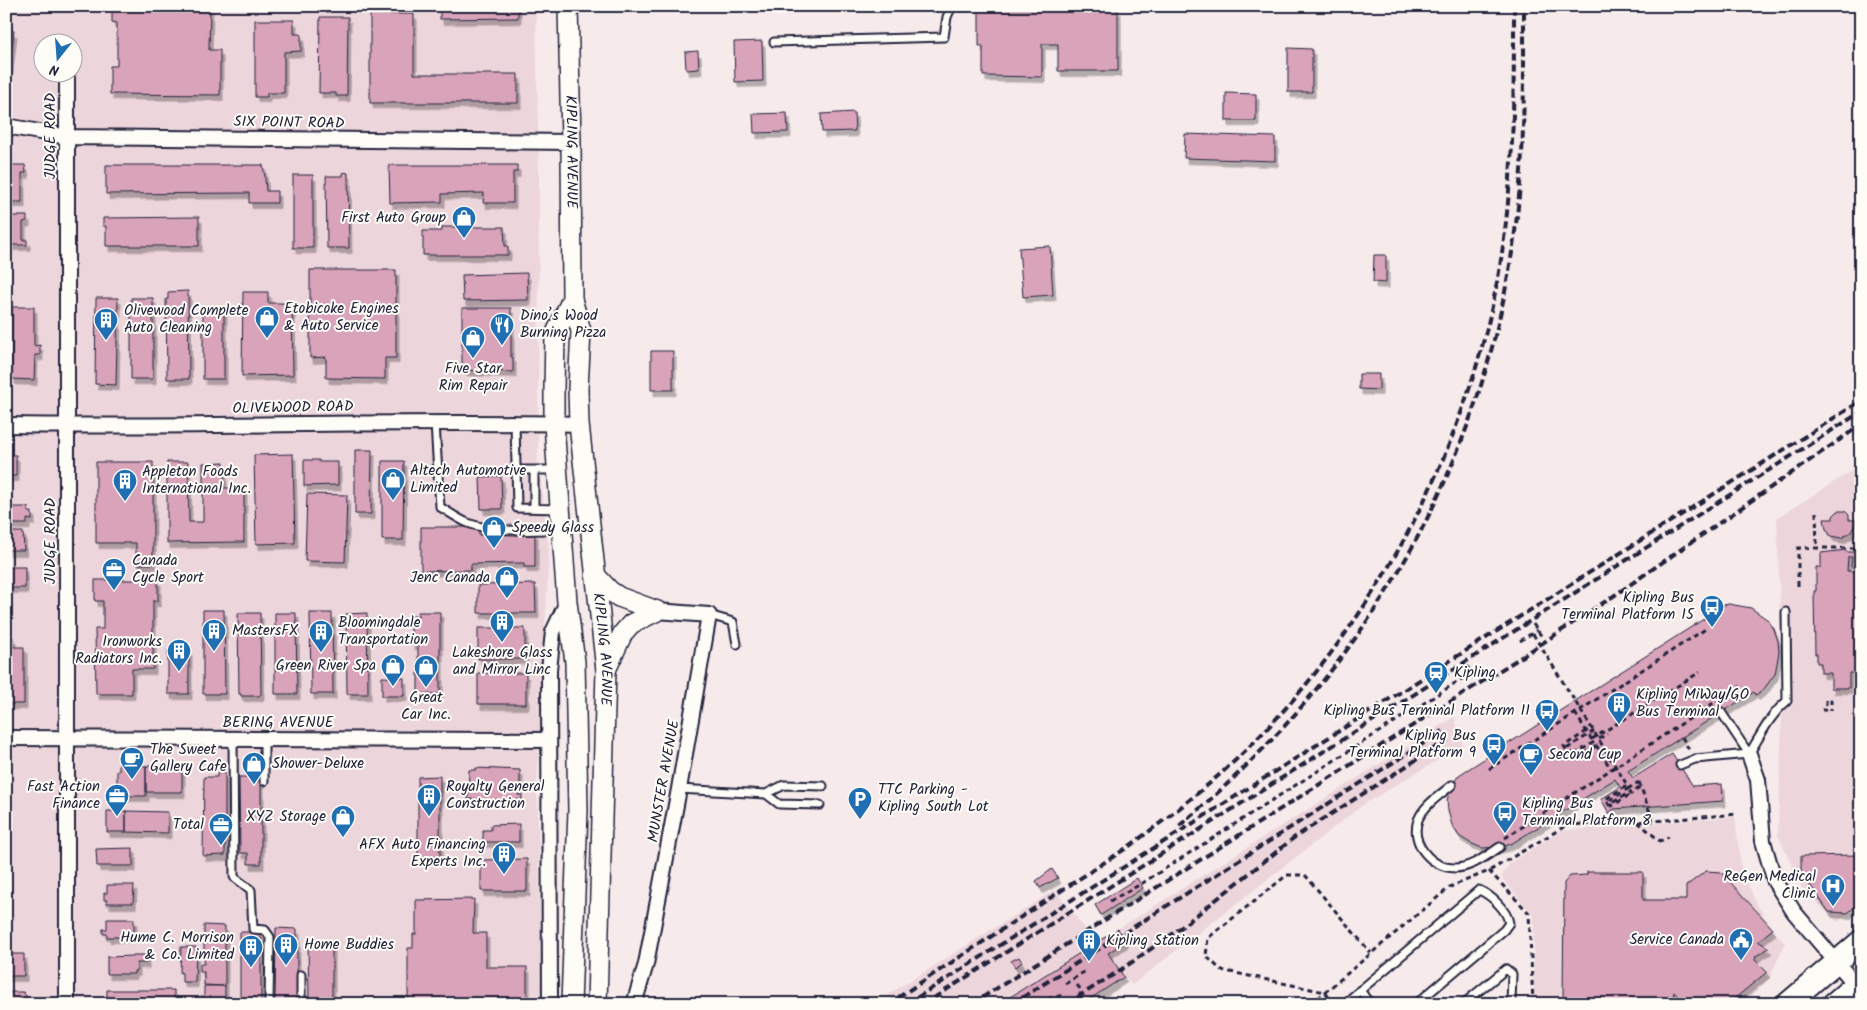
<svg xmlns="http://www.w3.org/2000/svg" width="1867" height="1010" viewBox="0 0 1867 1010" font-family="Kalam,sans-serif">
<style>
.built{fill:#edd5dc;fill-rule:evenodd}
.building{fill:#d9a3ba;stroke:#22223b;filter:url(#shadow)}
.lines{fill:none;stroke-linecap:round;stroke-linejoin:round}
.lane-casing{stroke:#22223b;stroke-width:11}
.street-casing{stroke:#22223b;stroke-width:18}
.secondary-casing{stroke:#22223b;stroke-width:22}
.primary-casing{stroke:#22223b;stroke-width:25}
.path{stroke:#22223b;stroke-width:3;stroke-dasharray:5 4;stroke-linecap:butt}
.lane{stroke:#fdfcf7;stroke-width:7}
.street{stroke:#fdfcf7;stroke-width:14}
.secondary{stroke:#fdfcf7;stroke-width:19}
.primary{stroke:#fdfcf7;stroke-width:21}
.rail{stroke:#22223b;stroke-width:4;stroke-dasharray:8 4;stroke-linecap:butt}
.path-bridge{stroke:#22223b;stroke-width:3;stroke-dasharray:5 4;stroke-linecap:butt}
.labels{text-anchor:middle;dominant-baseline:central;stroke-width:4;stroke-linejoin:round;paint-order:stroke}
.street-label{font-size:15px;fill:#22223b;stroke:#fdfcf7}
.poi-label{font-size:15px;fill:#22223b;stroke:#fdfcf7;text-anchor:start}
</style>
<defs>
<filter id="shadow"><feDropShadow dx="3" dy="5.5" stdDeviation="0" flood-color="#0004"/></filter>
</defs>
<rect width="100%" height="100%" fill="#f6eaeb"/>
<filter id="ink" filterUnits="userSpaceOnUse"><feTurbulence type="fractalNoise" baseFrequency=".02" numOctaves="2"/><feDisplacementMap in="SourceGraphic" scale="10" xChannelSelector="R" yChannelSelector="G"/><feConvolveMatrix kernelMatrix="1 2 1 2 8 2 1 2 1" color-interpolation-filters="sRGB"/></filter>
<g filter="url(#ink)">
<!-- built -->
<path class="built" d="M 6,6 L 536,6 L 539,183 L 538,461 L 549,550 L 537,785 L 542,1004 L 6,1004 ZM 42,42 L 72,42 L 72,72 L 42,72 Z
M 1854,6 L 1861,6 L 1861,94 L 1854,94 Z
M 1861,465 L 1861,902 L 1838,922 L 1803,890 L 1778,835 L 1783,692 L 1777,518 Z
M 1454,717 L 1463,745 L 1364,804 L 1132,985 L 1119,971 L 1108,953 L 1125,941 L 1118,929 Z
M 1735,817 L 1741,867 L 1755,901 L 1773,930 L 1785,943 L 1769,979 L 1741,1004 L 1534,1004 L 1534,916 L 1501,877 L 1510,863 L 1560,831 Z
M 1055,890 L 1096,943 L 999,1004 L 873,1004 Z"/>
<!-- building -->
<path class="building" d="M 112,6 L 210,7 L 209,50 L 220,50 L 220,95 L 110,94 L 110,66 L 117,66 L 117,23 L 112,22 Z
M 440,6 L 518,6 L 518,18 L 440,19 Z
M 979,9 L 1118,9 L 1118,71 L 1058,71 L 1058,44 L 1042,44 L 1042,77 L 983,76 L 983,46 L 979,46 Z
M 370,14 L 414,14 L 414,74 L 518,74 L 518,103 L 370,103 Z
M 320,17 L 348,17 L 347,96 L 336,96 L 336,93 L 319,93 Z
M 255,20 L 294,20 L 294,34 L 301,34 L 301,51 L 284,52 L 284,93 L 267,93 L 267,97 L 255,97 Z
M 6,30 L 14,31 L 9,74 L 6,74 Z
M 762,41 L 763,81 L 735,82 L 734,42 Z
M 1288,48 L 1312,49 L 1312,92 L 1288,92 Z
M 698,51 L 699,69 L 686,70 L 685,52 Z
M 1226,93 L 1256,94 L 1256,121 L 1226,121 Z
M 854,112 L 855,131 L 822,132 L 821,114 Z
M 787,113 L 788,132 L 754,133 L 753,114 Z
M 1185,134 L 1275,137 L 1275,161 L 1184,158 Z
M 6,165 L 25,165 L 26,173 L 22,173 L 22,202 L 6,202 Z
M 106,165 L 263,165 L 265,178 L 266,191 L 277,191 L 277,203 L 249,203 L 249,193 L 106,194 Z
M 389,165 L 517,165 L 517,172 L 513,172 L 513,203 L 483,203 L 484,193 L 442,194 L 442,202 L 390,203 Z
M 343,172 L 348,173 L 348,175 L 349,248 L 327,248 L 326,176 L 343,176 Z
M 293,175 L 313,175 L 313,248 L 293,248 Z
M 6,216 L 27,216 L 27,221 L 23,222 L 23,240 L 27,240 L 27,245 L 6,245 Z
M 199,217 L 199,246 L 106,246 L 106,226 L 103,226 L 103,218 Z
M 442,227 L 504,227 L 505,246 L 508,246 L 508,255 L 423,255 L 423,231 L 442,231 Z
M 1050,246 L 1053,295 L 1023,297 L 1019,248 Z
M 1374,255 L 1386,255 L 1386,283 L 1373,282 Z
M 310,270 L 396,270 L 396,358 L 385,358 L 385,379 L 326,378 L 326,357 L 310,358 Z
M 527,273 L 528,300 L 463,301 L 462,275 Z
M 188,291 L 189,379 L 167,379 L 166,299 L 168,299 L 168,292 Z
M 243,292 L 268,292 L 268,303 L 292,303 L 293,375 L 242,376 Z
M 96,298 L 118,298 L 116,385 L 95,384 Z
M 131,298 L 153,298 L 153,379 L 131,379 Z
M 12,307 L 34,307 L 34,346 L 40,345 L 40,355 L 35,355 L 34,380 L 12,379 Z
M 203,308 L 224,308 L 224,379 L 203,379 Z
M 462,308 L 511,308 L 511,357 L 513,357 L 513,372 L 462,370 Z
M 651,351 L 673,351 L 673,390 L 651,390 Z
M 1359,374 L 1379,374 L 1379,390 L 1359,389 Z
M 355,450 L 372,450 L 371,514 L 355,514 Z
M 293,454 L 295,543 L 256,544 L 254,455 Z
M 6,455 L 16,455 L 16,476 L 6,476 Z
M 304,460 L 319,460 L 319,462 L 338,462 L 338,485 L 304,486 Z
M 382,461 L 404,461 L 403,540 L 382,540 Z
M 96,462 L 153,462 L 153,564 L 136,564 L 136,543 L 96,543 Z
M 167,462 L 188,462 L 189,522 L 203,522 L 203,463 L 224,462 L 224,488 L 244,488 L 244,542 L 167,543 Z
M 501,476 L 502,509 L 481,509 L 480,477 Z
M 307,494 L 347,495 L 345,562 L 305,561 Z
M 6,507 L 28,507 L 28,512 L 32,512 L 32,520 L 27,519 L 27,524 L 6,524 Z
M 1838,511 L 1845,511 L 1849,515 L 1849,520 L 1857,520 L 1851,532 L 1841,538 L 1831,536 L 1826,529 L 1824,519 L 1833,519 L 1833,516 Z
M 421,527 L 479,527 L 479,535 L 525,534 L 525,532 L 535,532 L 535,567 L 524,567 L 524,563 L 471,564 L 471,570 L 421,571 Z
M 6,532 L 23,532 L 24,550 L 6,550 Z
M 1846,550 L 1846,552 L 1856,552 L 1856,567 L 1851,567 L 1852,557 L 1848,557 L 1847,571 L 1858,571 L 1858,581 L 1861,581 L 1861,663 L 1858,663 L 1858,673 L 1849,673 L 1849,688 L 1831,688 L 1831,673 L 1821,673 L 1821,663 L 1817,663 L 1817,654 L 1815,654 L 1814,591 L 1816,591 L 1816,567 L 1821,567 L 1821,553 Z
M 6,567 L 25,567 L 25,588 L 6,588 Z
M 95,580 L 158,580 L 158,601 L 153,601 L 153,669 L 132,669 L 132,694 L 96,694 L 95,629 L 103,629 L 103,601 L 95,601 Z
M 535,584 L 536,613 L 478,613 L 478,585 Z
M 1729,604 L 1751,608 L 1768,620 L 1774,629 L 1778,641 L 1779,652 L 1775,674 L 1764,689 L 1756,695 L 1754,692 L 1628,771 L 1633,778 L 1672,754 L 1693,786 L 1722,784 L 1723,801 L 1614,809 L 1609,813 L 1601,799 L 1620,787 L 1615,779 L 1511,844 L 1502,847 L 1482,848 L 1470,843 L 1459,836 L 1452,825 L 1448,811 L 1447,800 L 1452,785 L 1459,775 L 1707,617 L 1704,613 L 1719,606 Z
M 203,610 L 224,610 L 225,694 L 203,694 Z
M 418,612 L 440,612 L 440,670 L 418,670 L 418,644 L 411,644 L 411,616 L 418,616 Z
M 238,613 L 260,613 L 261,694 L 259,696 L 241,696 L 241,694 L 239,694 Z
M 275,613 L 296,613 L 297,694 L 275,694 Z
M 310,613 L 332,613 L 333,694 L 311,694 Z
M 367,613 L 368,694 L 347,694 L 346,614 Z
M 478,628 L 525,628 L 525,659 L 478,659 Z
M 6,637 L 13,637 L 13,647 L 24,647 L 24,704 L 6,704 Z
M 168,650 L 189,650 L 189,694 L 168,694 Z
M 418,670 L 440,670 L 440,694 L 418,694 Z
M 478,673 L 526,673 L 526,704 L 478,704 Z
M 382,677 L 404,678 L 404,696 L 382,696 Z
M 119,764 L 146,766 L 146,796 L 117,796 L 117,771 L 119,771 Z
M 146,766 L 182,766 L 182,792 L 146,792 Z
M 476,768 L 520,770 L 520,789 L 516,789 L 516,791 L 518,792 L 518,795 L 522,795 L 522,800 L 468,799 L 469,770 L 476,770 Z
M 217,773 L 225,773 L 225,855 L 203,856 L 204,777 L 217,777 Z
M 440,776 L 440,857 L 418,857 L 418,777 Z
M 239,777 L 261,777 L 261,864 L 248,864 L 248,853 L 240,853 Z
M 107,811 L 126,811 L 126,832 L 107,832 Z
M 126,811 L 168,812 L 168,833 L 126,832 Z
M 519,824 L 519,842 L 483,842 L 483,830 L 491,830 L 491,825 Z
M 133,848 L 133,866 L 97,866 L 96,849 Z
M 1861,855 L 1861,901 L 1848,913 L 1829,912 L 1801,872 L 1801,856 Z
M 527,859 L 527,891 L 481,891 L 481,860 Z
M 1052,869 L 1058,878 L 1040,888 L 1036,881 Z
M 1706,871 L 1721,872 L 1773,929 L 1758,941 L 1769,948 L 1756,956 L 1755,960 L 1767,972 L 1728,1004 L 1685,1004 L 1674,992 L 1672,1004 L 1563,1004 L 1564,883 L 1570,876 L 1587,875 L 1587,872 L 1643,872 L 1643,900 L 1686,900 L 1686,886 Z
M 1137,878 L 1143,888 L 1101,915 L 1095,905 Z
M 107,885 L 134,885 L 133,903 L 107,903 L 107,900 L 104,900 L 104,893 L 107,893 Z
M 474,899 L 473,933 L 486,933 L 486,967 L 527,967 L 527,1004 L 408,1004 L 408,948 L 413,948 L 413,934 L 416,934 L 416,900 Z
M 107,919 L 134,919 L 134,937 L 107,937 L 107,934 L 103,934 L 103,929 L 107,929 Z
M 204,925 L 225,926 L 225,986 L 204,985 L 204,972 L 200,972 L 200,964 L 204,964 Z
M 276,928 L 297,929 L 297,1004 L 275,1004 Z
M 1118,929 L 1126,941 L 1108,953 L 1124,977 L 1082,1004 L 999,1004 Z
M 240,932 L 261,932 L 261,1004 L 240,1004 Z
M 308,945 L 332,945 L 332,1000 L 309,1000 Z
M 181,947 L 196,947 L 195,982 L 182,982 L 182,973 L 180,973 Z
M 6,954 L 24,954 L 24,976 L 6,976 Z
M 133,955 L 146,955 L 146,963 L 137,963 L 137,971 L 134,971 L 134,974 L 107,974 L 107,957 L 133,956 Z
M 1019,957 L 1022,962 L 1015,967 L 1011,961 Z
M 204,986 L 225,986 L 225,1004 L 204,1004 Z
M 107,990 L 174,990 L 174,1004 L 104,1004 L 104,997 L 107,997 Z
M 6,992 L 23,992 L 27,997 L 28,1004 L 6,1004 Z"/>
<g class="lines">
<defs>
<path id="lane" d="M 774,42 L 944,37 L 947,17 L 952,6
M 435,423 L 440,507 C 449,512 458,519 468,523 C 490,532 537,531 561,529
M 515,423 L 517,508 L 559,509
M 516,470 L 534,470 L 534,508
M 534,470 L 557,470
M 709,615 L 733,622 L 737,644
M 1721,712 L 1749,754
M 233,739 L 234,877 L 251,890 L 253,929 L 265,930 L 270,937 L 269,1004
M 264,739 L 264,781
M 1680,765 L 1695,759 L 1749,754 C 1761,735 1770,715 1787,701 L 1786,612
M 1452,785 C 1440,795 1424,805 1418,820 C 1410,843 1431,868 1455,868 C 1471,868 1486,856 1500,847
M 679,789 L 766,794 L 784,785 L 823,786
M 766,794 L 779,804 L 820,805
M 1360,990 L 1370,1004
M 301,1004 L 301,975
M 1344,1004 L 1479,890 C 1491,895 1507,910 1509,923 L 1504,930 L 1416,1004
M 1463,1004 L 1506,969 L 1512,974 L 1511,1004"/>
<path id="street" d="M 6,126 L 68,137 L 571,142
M 6,425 C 197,428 388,420 579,424
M 6,738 L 549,740
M 1749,754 L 1758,780 L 1763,841 L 1775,882 L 1794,912 L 1860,990
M 67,1004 L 67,78
M 550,1004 L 549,670 L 553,632 L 567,602
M 634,1004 L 646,964 L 679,789 L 709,615 L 657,611"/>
<g id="secondary">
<path id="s1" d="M 568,6 L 571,142 L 572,299 L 581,331 L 578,389 L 579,424 L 606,670 L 597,1004"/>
<path d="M 595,575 L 610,591 L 619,597 L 657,611"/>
<path d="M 606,670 L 623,633 L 631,624 L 657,611"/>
<path d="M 571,1004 L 578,810 L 575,662 L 567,602 L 554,424 L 554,389 L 555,335 L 572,299"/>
</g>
<path id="primary" d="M 1787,1004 L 1861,941
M 1833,1004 L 1861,980"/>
</defs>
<!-- lane casing -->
<use href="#lane" class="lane-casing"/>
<!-- street casing -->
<use href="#street" class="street-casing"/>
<!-- secondary casing -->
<use href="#secondary" class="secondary-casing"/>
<!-- primary casing -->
<use href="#primary" class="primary-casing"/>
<!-- path -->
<path class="path" d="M 1816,512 L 1817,547
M 1798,586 L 1798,548 L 1860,548
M 1533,624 L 1542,637
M 1520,641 L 1537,630
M 1467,666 L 1475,681
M 1822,710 L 1826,710 L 1826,700 L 1831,700 L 1831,710
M 1575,713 L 1592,740
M 1587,731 L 1564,746 L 1571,757 L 1594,742
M 1594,731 L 1568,748 L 1576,759 L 1596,746
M 1682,737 L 1689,750
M 1592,739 L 1700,672
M 1599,739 L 1607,734
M 1596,745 L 1611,769
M 1489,769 L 1707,628
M 1639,782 L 1653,821
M 1626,786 L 1606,799 L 1609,805 L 1630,792 L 1631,794 L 1641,787
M 1629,788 L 1609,801 L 1612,806 L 1631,794
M 1638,822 L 1660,841 L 1669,837
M 1505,838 L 1740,686
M 1489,871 L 1529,913 L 1533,1004
M 1110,901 L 1141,884 L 1471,673
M 1065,984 L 1087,970
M 1077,985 L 1081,990 L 1078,1004
M 1039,1001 L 1063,995
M 1311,1004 L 1450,887 L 1489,871 L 1567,825 L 1653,821 L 1738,814
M 1334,1004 L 1325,992 L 1221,970 L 1206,956 L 1208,938 L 1287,875 L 1305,875 L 1371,953"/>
<!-- lane -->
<use href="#lane" class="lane"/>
<!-- street -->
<use href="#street" class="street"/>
<!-- secondary -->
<use href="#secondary" class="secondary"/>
<!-- primary -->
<use href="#primary" class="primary"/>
<!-- rail -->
<path class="rail" d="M 1179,826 C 1366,673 1486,464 1516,224 C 1525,152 1524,79 1524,6
M 888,1004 L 1128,847 C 1173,814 1217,780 1255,741 C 1378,616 1463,455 1497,283 C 1514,192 1514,98 1514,6
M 907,1004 L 1861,401
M 924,1004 L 1861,412
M 972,1004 L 1529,652 L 1615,595 L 1861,425
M 1012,1004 L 1443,731
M 1067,1004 L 1119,971 L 1174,933 L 1295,837 L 1449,739"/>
<!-- path-bridge -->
<path class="path-bridge" d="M 1533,634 L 1629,788 L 1639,782"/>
</g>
</g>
<!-- icons -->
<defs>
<symbol id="shop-pin" viewBox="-11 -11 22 30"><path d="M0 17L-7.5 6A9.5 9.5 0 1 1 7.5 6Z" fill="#1f6fb2" stroke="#fdfcf7"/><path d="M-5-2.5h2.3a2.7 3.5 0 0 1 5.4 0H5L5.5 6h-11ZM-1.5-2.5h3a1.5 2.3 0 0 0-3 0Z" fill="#fff"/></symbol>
<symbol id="building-pin" viewBox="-11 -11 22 30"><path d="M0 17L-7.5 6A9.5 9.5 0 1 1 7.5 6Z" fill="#1f6fb2" stroke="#fdfcf7"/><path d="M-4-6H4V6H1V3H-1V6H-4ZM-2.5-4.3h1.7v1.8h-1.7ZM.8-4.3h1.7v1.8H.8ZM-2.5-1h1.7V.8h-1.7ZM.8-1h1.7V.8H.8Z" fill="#fff"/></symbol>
<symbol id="restaurant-pin" viewBox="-11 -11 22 30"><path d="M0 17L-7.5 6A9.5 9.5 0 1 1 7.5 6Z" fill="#1f6fb2" stroke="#fdfcf7"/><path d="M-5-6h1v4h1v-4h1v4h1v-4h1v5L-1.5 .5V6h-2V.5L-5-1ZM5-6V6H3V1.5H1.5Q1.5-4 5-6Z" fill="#fff"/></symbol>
<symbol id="office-pin" viewBox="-11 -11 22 30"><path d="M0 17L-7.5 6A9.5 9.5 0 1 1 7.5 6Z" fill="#1f6fb2" stroke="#fdfcf7"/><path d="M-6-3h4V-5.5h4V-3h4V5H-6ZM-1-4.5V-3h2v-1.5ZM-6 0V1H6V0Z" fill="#fff"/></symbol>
<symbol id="bus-pin" viewBox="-11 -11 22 30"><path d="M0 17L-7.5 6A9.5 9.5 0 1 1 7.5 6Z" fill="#1f6fb2" stroke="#fdfcf7"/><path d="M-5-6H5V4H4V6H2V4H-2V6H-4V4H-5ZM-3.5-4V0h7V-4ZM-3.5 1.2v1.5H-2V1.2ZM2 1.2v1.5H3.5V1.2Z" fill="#fff"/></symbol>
<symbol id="station-pin" viewBox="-11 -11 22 30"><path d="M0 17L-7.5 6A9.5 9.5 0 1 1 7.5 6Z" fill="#1f6fb2" stroke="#fdfcf7"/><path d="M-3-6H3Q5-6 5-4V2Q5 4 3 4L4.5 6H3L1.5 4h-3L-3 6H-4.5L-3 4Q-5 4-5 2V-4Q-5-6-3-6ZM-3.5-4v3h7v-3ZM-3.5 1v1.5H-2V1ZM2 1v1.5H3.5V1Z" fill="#fff"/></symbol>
<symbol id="cafe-pin" viewBox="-11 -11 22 30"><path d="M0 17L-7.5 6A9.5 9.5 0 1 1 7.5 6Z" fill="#1f6fb2" stroke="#fdfcf7"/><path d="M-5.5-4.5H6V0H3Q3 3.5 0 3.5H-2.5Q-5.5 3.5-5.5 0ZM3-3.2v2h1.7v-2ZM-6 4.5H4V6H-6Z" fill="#fff"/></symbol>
<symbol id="parking-pin" viewBox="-11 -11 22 30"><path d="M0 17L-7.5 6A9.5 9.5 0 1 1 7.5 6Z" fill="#1f6fb2" stroke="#fdfcf7"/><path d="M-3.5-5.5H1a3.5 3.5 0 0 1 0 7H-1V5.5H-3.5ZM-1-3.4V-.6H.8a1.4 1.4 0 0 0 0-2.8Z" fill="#fff"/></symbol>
<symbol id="hospital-pin" viewBox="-11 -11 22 30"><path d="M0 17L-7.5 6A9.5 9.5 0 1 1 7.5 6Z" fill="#1f6fb2" stroke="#fdfcf7"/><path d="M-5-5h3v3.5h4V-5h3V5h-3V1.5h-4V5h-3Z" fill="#fff"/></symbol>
<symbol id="civic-pin" viewBox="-11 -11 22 30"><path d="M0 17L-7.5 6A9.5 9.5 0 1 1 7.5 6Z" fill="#1f6fb2" stroke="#fdfcf7"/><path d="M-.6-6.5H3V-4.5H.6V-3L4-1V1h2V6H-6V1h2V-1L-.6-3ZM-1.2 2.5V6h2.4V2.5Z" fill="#fff"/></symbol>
</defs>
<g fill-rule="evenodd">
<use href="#shop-pin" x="450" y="204" width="28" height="38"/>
<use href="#shop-pin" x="253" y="304" width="28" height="38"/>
<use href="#building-pin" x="92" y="306" width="28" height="38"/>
<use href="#restaurant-pin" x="488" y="311" width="28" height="38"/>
<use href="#shop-pin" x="459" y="324" width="28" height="38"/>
<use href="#shop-pin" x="379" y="466" width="28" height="38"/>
<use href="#building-pin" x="111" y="467" width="28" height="38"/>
<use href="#shop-pin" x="480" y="514" width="28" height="38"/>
<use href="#office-pin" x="100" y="556" width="28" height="38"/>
<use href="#shop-pin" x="493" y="564" width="28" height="38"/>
<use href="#bus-pin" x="1698" y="593" width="28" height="38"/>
<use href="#building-pin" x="488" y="608" width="28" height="38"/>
<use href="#building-pin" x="200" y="617" width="28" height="38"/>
<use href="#building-pin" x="307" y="618" width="28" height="38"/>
<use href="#building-pin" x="165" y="637" width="28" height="38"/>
<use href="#shop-pin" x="379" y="652" width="28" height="38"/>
<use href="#shop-pin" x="412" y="653" width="28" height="38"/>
<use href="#station-pin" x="1422" y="659" width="28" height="38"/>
<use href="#building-pin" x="1605" y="690" width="28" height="38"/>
<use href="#bus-pin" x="1533" y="697" width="28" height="38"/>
<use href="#bus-pin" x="1480" y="731" width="28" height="38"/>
<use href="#cafe-pin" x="1517" y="741" width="28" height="38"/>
<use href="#cafe-pin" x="118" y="745" width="28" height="38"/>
<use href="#shop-pin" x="240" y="750" width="28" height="38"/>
<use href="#office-pin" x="103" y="782" width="28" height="38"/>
<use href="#building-pin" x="415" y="782" width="28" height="38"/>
<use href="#parking-pin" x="846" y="785" width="28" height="38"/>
<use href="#bus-pin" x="1491" y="799" width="28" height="38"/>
<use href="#shop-pin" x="329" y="803" width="28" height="38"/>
<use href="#office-pin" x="207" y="811" width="28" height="38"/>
<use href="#building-pin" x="490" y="840" width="28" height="38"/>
<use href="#hospital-pin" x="1819" y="872" width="28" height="38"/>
<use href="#civic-pin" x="1727" y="926" width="28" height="38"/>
<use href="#building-pin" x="1075" y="927" width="28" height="38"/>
<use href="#building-pin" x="272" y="931" width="28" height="38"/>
<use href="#building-pin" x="237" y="933" width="28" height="38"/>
</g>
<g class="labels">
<!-- street labels -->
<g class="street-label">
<text transform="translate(289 123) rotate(1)">SIX POINT ROAD</text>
<text transform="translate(51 136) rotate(-90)">JUDGE ROAD</text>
<text stroke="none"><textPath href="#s1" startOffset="146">KIPLING AVENUE</textPath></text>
<text transform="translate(293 408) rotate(-1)">OLIVEWOOD ROAD</text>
<text transform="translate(51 541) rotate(-90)">JUDGE ROAD</text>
<text stroke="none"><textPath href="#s1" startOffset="646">KIPLING AVENUE</textPath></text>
<text x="278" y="723">BERING AVENUE</text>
<text transform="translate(664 781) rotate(-80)">MUNSTER AVENUE</text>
</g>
<!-- poi labels -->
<g class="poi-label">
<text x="446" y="218" text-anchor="end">First Auto Group</text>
<text x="284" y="309">Etobicoke Engines<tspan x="284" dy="17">&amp; Auto Service</tspan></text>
<text x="124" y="311">Olivewood Complete<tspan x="124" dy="17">Auto Cleaning</tspan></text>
<text x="520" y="316">Dino’s Wood<tspan x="520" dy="17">Burning Pizza</tspan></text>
<text x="473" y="369" text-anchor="middle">Five Star<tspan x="473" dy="17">Rim Repair</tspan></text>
<text x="410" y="471">Altech Automotive<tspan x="410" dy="17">Limited</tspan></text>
<text x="142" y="472">Appleton Foods<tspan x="142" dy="17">International Inc.</tspan></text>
<text x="512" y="528">Speedy Glass</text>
<text x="132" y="561">Canada<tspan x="132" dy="17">Cycle Sport</tspan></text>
<text x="490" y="578" text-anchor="end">Jenc Canada</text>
<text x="1694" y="598" text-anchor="end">Kipling Bus<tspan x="1694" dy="17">Terminal Platform 15</tspan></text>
<text x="338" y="623">Bloomingdale<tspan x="338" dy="17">Transportation</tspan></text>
<text x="232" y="631">MastersFX</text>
<text x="162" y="642" text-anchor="end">Ironworks<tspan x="162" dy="17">Radiators Inc.</tspan></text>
<text x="502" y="653" text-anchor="middle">Lakeshore Glass<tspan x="502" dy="17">and Mirror Linc</tspan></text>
<text x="376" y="666" text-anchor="end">Green River Spa</text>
<text x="1454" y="673">Kipling</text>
<text x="1636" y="695">Kipling MiWay/GO<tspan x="1636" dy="17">Bus Terminal</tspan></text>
<text x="426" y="698" text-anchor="middle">Great<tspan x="426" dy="17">Car Inc.</tspan></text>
<text x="1530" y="711" text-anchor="end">Kipling Bus Terminal Platform 11</text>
<text x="1476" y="736" text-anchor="end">Kipling Bus<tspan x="1476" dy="17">Terminal Platform 9</tspan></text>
<text x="150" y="750">The Sweet<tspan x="150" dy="17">Gallery Cafe</tspan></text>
<text x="1548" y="755">Second Cup</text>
<text x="272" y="764">Shower-Deluxe</text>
<text x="100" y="787" text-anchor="end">Fast Action<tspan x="100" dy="17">Finance</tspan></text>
<text x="446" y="787">Royalty General<tspan x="446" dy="17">Construction</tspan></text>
<text x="878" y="790">TTC Parking -<tspan x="878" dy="17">Kipling South Lot</tspan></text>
<text x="1522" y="804">Kipling Bus<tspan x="1522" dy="17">Terminal Platform 8</tspan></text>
<text x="326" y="817" text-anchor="end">XYZ Storage</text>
<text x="204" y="825" text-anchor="end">Total</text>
<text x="486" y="845" text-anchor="end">AFX Auto Financing<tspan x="486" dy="17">Experts Inc.</tspan></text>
<text x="1816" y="877" text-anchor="end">ReGen Medical<tspan x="1816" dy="17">Clinic</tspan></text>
<text x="234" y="938" text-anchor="end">Hume C. Morrison<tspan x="234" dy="17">&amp; Co. Limited</tspan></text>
<text x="1724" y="940" text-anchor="end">Service Canada</text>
<text x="1106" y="941">Kipling Station</text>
<text x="304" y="945">Home Buddies</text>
</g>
</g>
<!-- margin -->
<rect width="1867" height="1010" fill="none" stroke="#fdfcf7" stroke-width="25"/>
<rect x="12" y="12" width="1842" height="985" fill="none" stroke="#22223b" stroke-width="2" filter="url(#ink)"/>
<!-- north arrow -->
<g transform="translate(58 58) rotate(197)"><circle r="24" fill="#fdfcf7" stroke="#a5a5ac"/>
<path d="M0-4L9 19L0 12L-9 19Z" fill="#1f6fb2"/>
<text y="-8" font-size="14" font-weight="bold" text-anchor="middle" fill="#22223b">N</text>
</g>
</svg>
